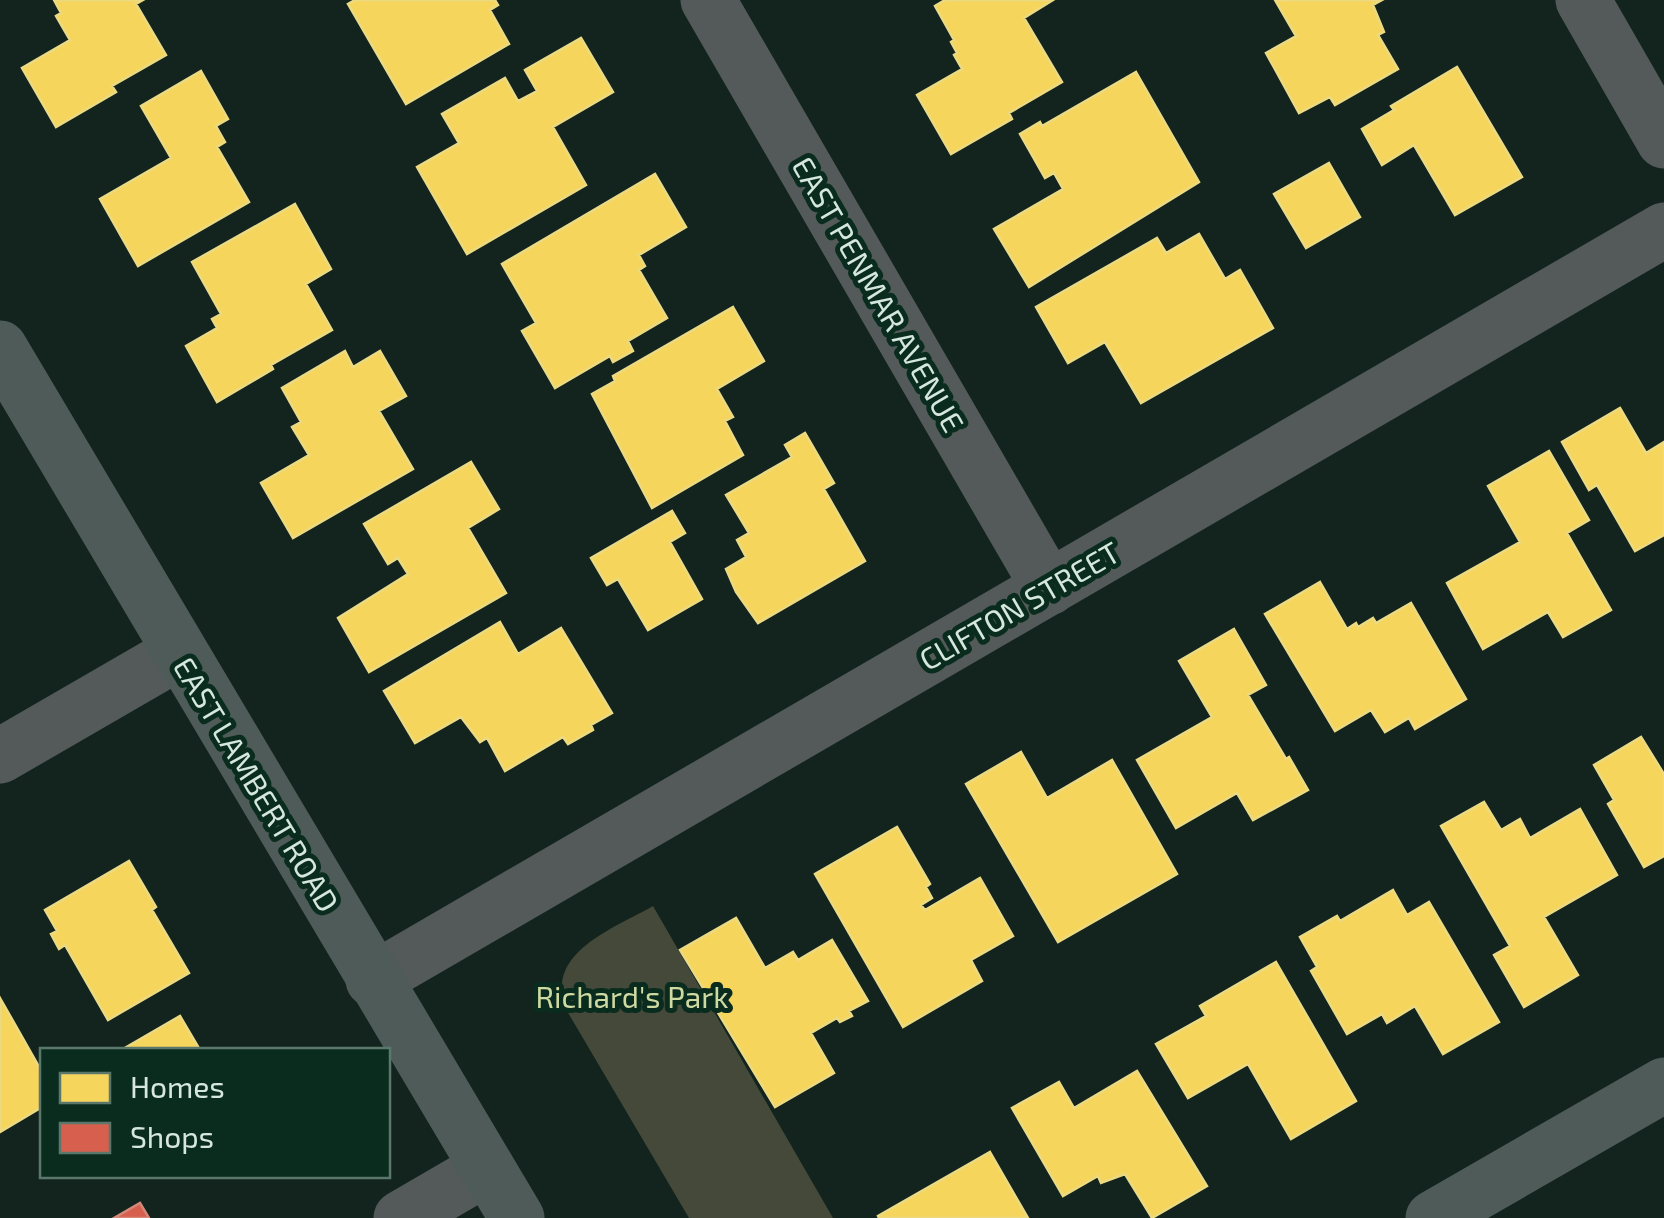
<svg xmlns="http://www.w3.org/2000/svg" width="1664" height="1218" viewBox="0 0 1664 1218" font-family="'Exo 2',sans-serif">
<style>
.green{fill:#44493a}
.homes{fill:#f6d55c;stroke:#ecda83;stroke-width:2.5}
.shops{fill:#d6604d;stroke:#d68878;stroke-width:2.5}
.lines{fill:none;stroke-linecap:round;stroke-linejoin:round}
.minor{stroke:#535a59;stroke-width:55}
.major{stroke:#4f5b58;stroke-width:55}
.labels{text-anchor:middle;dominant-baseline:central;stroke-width:10;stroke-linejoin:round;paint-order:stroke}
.street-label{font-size:30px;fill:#d5e7de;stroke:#0a2c1e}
.park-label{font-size:30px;fill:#cfd9a2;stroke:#0a2c1e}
</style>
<rect width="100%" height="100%" fill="#12241d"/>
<!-- green -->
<path class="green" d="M 653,906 L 833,1218 L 689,1218 L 567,1011 C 566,1004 562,995 562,987 C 562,946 622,924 653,906 Z"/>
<!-- homes -->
<path class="homes" d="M 54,0 L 143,0 L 136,4 L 166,55 L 112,86 L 116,92 L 56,127 L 22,68 L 70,40 L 56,16 L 61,13 Z
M 355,0 L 495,0 L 498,5 L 490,10 L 509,44 L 406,104 L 348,4 Z
M 945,0 L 1053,0 L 1024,18 L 1062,82 L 1009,113 L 1012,119 L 951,154 L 917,95 L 962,69 L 954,55 L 957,53 L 951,42 L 954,40 L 935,6 Z
M 1275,0 L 1382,0 L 1373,5 L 1384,32 L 1378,35 L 1398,69 L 1335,105 L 1330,97 L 1299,113 L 1266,53 L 1296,36 Z
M 581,38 L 613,92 L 553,127 L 586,185 L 467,254 L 417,167 L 459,143 L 442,114 L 505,78 L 518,101 L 537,91 L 525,70 Z
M 1457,67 L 1522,177 L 1455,215 L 1414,145 L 1382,165 L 1362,129 L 1394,110 L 1391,106 Z
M 201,71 L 228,119 L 216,126 L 225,142 L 217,147 L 249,202 L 138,266 L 100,199 L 171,158 L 141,106 Z
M 1136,72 L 1199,182 L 1029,287 L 994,229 L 1063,189 L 1054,173 L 1045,178 L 1020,134 L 1040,122 L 1042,126 Z
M 1329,163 L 1360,217 L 1306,248 L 1274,194 Z
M 655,174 L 686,227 L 639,255 L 645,266 L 639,270 L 667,318 L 628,341 L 633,351 L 613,362 L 610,356 L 555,388 L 522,331 L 536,323 L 502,264 Z
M 295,204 L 331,269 L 306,284 L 332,330 L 271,365 L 273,369 L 217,402 L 186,346 L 217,328 L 212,319 L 221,314 L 192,262 Z
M 1199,234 L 1225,279 L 1240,270 L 1273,328 L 1141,403 L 1105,342 L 1068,363 L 1036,307 L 1157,238 L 1166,253 Z
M 733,307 L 764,361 L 717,389 L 733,417 L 725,421 L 743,455 L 652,508 L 592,394 L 615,381 L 613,376 Z
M 345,351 L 353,367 L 380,351 L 406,396 L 379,411 L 413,469 L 293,538 L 261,483 L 309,455 L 292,427 L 301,422 L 282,388 Z
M 1620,408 L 1646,453 L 1664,442 L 1664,535 L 1635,551 L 1597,485 L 1589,490 L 1562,442 Z
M 805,433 L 834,483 L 824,489 L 865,561 L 758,623 L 736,592 L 726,569 L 746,557 L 737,540 L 749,533 L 726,495 L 792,457 L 785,445 Z
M 1549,451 L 1589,520 L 1567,533 L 1611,610 L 1563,637 L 1548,612 L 1483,649 L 1447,583 L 1520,542 L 1488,486 Z
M 471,462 L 499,509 L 468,528 L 506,593 L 369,672 L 338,618 L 408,574 L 398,558 L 388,564 L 364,524 Z
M 672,511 L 685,533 L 670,542 L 702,599 L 648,630 L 618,579 L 607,585 L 591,558 Z
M 1320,582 L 1347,629 L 1356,623 L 1358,627 L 1373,618 L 1376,623 L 1411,603 L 1466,699 L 1415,729 L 1409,718 L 1385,732 L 1371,710 L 1335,731 L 1265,614 Z
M 500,622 L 518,654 L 561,628 L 612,713 L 591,725 L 593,730 L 568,744 L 563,737 L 505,771 L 487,738 L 480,742 L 461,717 L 415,743 L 384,691 Z
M 1234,629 L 1266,685 L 1248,695 L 1286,759 L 1289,757 L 1308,790 L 1253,820 L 1237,793 L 1176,828 L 1137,760 L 1212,717 L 1179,661 Z
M 1641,737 L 1664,774 L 1664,856 L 1644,867 L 1608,804 L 1614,800 L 1594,765 Z
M 1021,752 L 1047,798 L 1112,760 L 1177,874 L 1058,942 L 966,784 Z
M 1484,802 L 1501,830 L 1520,819 L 1530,838 L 1580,809 L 1617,875 L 1544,917 L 1578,975 L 1524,1007 L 1494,955 L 1510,946 L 1441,826 Z
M 897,827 L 930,884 L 926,887 L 932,898 L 921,905 L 925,910 L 980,878 L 1013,936 L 971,960 L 982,981 L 903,1027 L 815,874 Z
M 129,861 L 156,907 L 152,910 L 189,973 L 108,1020 L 65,945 L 59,949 L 51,934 L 57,931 L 45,910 Z
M 1393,890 L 1407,915 L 1429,902 L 1499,1022 L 1443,1054 L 1415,1006 L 1387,1023 L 1382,1014 L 1347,1034 L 1311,971 L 1317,967 L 1300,937 L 1337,916 L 1340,921 Z
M 736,918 L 765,968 L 793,952 L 798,960 L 832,940 L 868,1001 L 849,1011 L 852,1016 L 840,1022 L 837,1018 L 811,1033 L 834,1073 L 775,1107 L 680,950 Z
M 1276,962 L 1356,1101 L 1291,1139 L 1248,1064 L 1188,1098 L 1156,1044 L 1206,1016 L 1200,1006 Z
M 0,998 L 42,1072 L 42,1107 L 0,1132 Z
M 180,1016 L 200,1050 L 123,1049 Z
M 1137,1071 L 1207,1186 L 1152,1218 L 1125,1174 L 1101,1183 L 1098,1176 L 1063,1196 L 1012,1108 L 1059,1082 L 1074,1108 Z
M 990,1152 L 1028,1218 L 879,1218 L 878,1216 Z"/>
<!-- shops -->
<path class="shops" d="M 140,1203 L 149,1218 L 114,1218 Z"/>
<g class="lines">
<!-- minor -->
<path class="minor" d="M 708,0 L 1049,588
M 1583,0 L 1664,141
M 0,756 L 178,653
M 373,980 L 1664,230
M 401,1218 L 487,1168"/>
<!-- major -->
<path class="major" d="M 0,348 L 517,1218
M 1433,1218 L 1664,1085"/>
</g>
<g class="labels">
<!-- street labels -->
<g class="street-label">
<text transform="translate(879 294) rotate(60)">EAST PENMAR AVENUE</text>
<text transform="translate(1019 605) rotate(-30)">CLIFTON STREET</text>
<text transform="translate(257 784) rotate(59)">EAST LAMBERT ROAD</text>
</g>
<!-- park labels -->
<g class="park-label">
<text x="632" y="996">Richard's Park</text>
</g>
</g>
<!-- legend -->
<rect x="40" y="1048" width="350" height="130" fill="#0a2c1e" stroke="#5b776b" stroke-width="2.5"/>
<rect x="60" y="1073" width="50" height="30" fill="#f6d55c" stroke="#5b776b" stroke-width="2.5"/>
<text x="130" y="1098" font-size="30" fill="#d5e7de">Homes</text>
<rect x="60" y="1123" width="50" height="30" fill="#d6604d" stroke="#5b776b" stroke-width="2.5"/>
<text x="130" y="1148" font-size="30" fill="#d5e7de">Shops</text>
</svg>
